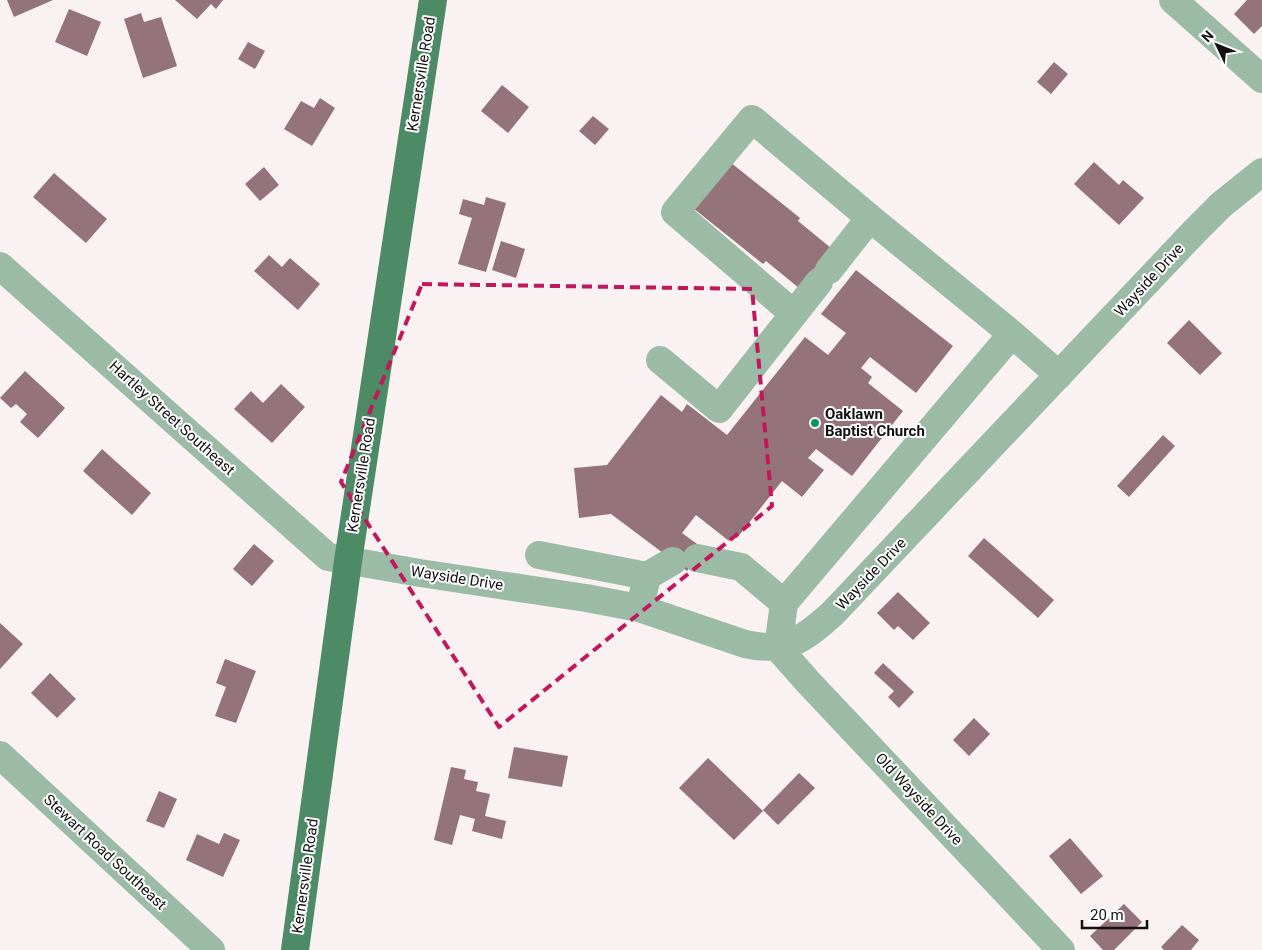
<svg xmlns="http://www.w3.org/2000/svg" width="1262" height="950" viewBox="0 0 1262 950" font-family="Roboto,sans-serif">
<style>
.building{fill:#94737a}
.lines{fill:none;stroke-linecap:round;stroke-linejoin:round}
.minor{stroke:#9bbba6;stroke-width:28}
.major{stroke:#4c8b65;stroke-width:28}
.marked{fill:none;stroke:#c2185b;stroke-width:4;stroke-dasharray:10 6;stroke-linejoin:round}
.poi-dot{fill:#05985a;stroke:#fff;stroke-width:2}
.labels{text-anchor:middle;dominant-baseline:central;stroke-width:4;stroke-linejoin:round;paint-order:stroke}
.street-label{font-size:15px;fill:#121010;stroke:#fff}
.poi-label{font-size:15px;font-weight:bold;fill:#121010;stroke:#fff;text-anchor:start}
</style>
<rect width="100%" height="100%" fill="#f9f1f2"/>
<!-- building -->
<path class="building" d="M 7,0 L 53,0 L 14,17 Z
M 175,0 L 223,0 L 216,9 L 211,4 L 197,19 Z
M 1247,0 L 1262,0 L 1262,26 L 1254,34 L 1234,14 Z
M 69,9 L 101,22 L 87,56 L 55,42 Z
M 141,13 L 144,22 L 161,17 L 177,66 L 143,78 L 124,19 Z
M 248,42 L 265,51 L 255,69 L 238,59 Z
M 1054,62 L 1068,74 L 1051,94 L 1037,82 Z
M 502,85 L 529,107 L 508,133 L 481,111 Z
M 320,98 L 335,108 L 312,146 L 284,129 L 301,101 L 314,108 Z
M 593,116 L 609,129 L 595,145 L 579,131 Z
M 730,162 L 800,218 L 798,221 L 831,248 L 799,288 L 766,261 L 763,264 L 693,208 Z
M 1094,162 L 1119,185 L 1123,180 L 1144,198 L 1119,225 L 1074,184 Z
M 264,167 L 279,185 L 260,201 L 245,184 Z
M 54,173 L 107,219 L 86,243 L 33,197 Z
M 486,197 L 506,203 L 486,272 L 458,264 L 472,218 L 459,214 L 463,199 L 484,205 Z
M 501,241 L 525,249 L 516,278 L 492,270 Z
M 269,255 L 282,267 L 290,258 L 320,284 L 298,310 L 254,271 Z
M 856,270 L 953,346 L 916,393 L 870,357 L 861,368 L 872,377 L 868,383 L 903,411 L 852,476 L 816,449 L 808,458 L 824,470 L 802,497 L 782,481 L 737,538 L 733,535 L 729,541 L 696,515 L 682,533 L 704,549 L 687,571 L 611,514 L 579,518 L 574,468 L 607,465 L 661,395 L 682,412 L 687,404 L 727,435 L 805,337 L 828,355 L 846,333 L 821,314 Z
M 1189,320 L 1222,353 L 1200,375 L 1167,343 Z
M 25,371 L 65,408 L 38,438 L 20,422 L 27,414 L 16,404 L 11,408 L 0,398 Z
M 281,384 L 305,407 L 272,443 L 234,409 L 251,391 L 263,403 Z
M 1163,435 L 1175,446 L 1129,497 L 1117,486 Z
M 102,449 L 151,493 L 132,515 L 83,471 Z
M 984,538 L 1054,600 L 1038,618 L 968,556 Z
M 254,544 L 274,561 L 252,586 L 233,569 Z
M 898,592 L 930,623 L 913,640 L 898,626 L 894,630 L 877,613 Z
M 0,623 L 23,644 L 0,669 Z
M 225,659 L 256,671 L 236,723 L 215,716 L 226,687 L 216,683 Z
M 883,663 L 914,692 L 899,708 L 888,697 L 894,691 L 874,673 Z
M 50,673 L 76,699 L 57,718 L 31,693 Z
M 974,718 L 990,734 L 969,756 L 953,740 Z
M 514,747 L 568,756 L 562,787 L 508,778 Z
M 708,758 L 763,811 L 734,840 L 679,788 Z
M 451,767 L 466,770 L 464,779 L 478,782 L 476,791 L 490,794 L 485,816 L 506,821 L 502,839 L 472,831 L 475,819 L 460,815 L 452,845 L 434,840 Z
M 799,773 L 815,788 L 778,825 L 763,810 Z
M 159,791 L 177,799 L 164,828 L 146,821 Z
M 224,833 L 240,840 L 223,877 L 186,860 L 197,834 L 219,844 Z
M 1070,838 L 1103,876 L 1081,894 L 1049,856 Z
M 1124,904 L 1142,922 L 1114,950 L 1103,950 L 1090,936 Z
M 1182,925 L 1199,940 L 1191,950 L 1164,950 L 1161,947 Z"/>
<g class="lines">
<!-- minor -->
<path class="minor" d="M 1173,0 L 1262,79
M 870,218 L 1012,334 L 1059,375
M 0,266 L 328,557 L 420,573 L 586,598 L 639,608 L 745,644 C 785,653 803,640 832,614 L 1195,231 L 1221,205 L 1262,172
M 794,314 L 675,212 L 752,119 L 870,218 L 829,270
M 660,360 L 719,409 L 819,282
M 539,555 L 647,576
M 697,558 L 741,567 L 784,603 L 778,648 L 809,683 L 1061,950
M 643,594 L 647,576 L 673,561
M 784,603 L 1012,334
M 0,755 L 211,950"/>
<!-- major -->
<path class="major" d="M 295,950 L 348,561 L 433,0"/>
</g>
<!-- marked area -->
<path class="marked" d="M 422,284 L 752,289 L 772,506 L 499,727 L 341,482 Z"/>
<!-- markers -->
<circle class="poi-dot" cx="815" cy="423" r="5"/>
<g class="labels">
<!-- street labels -->
<g class="street-label">
<text transform="translate(421 74) rotate(-81)">Kernersville Road</text>
<text transform="translate(1149 280) rotate(-47)">Wayside Drive</text>
<text transform="translate(172 418) rotate(42)">Hartley Street Southeast</text>
<text transform="translate(361 475) rotate(-81)">Kernersville Road</text>
<text transform="translate(871 574) rotate(-46)">Wayside Drive</text>
<text transform="translate(457 578) rotate(9)">Wayside Drive</text>
<text transform="translate(919 799) rotate(47)">Old Wayside Drive</text>
<text transform="translate(105 852) rotate(43)">Stewart Road Southeast</text>
<text transform="translate(305 876) rotate(-82)">Kernersville Road</text>
</g>
<!-- poi labels -->
<g class="poi-label">
<text x="825" y="414">Oaklawn<tspan x="825" dy="17">Baptist Church</tspan></text>
</g>
</g>
<!-- north arrow -->
<g transform="translate(1217 45) rotate(313)" stroke="#ffffff" stroke-width="4" paint-order="stroke">
<path d="M0-4L9 19L0 12L-9 19Z" fill="#121010"/>
<text y="-8" font-size="14" font-weight="bold" text-anchor="middle" fill="#121010">N</text>
</g>
<!-- scale -->
<path d="M1082 920v8h65v-8" fill="none" stroke="#121010" stroke-width="2.5"/>
<text x="1090" y="920" font-size="15" fill="#121010" stroke="#ffffff" stroke-width="4" paint-order="stroke">20 m</text>
</svg>
